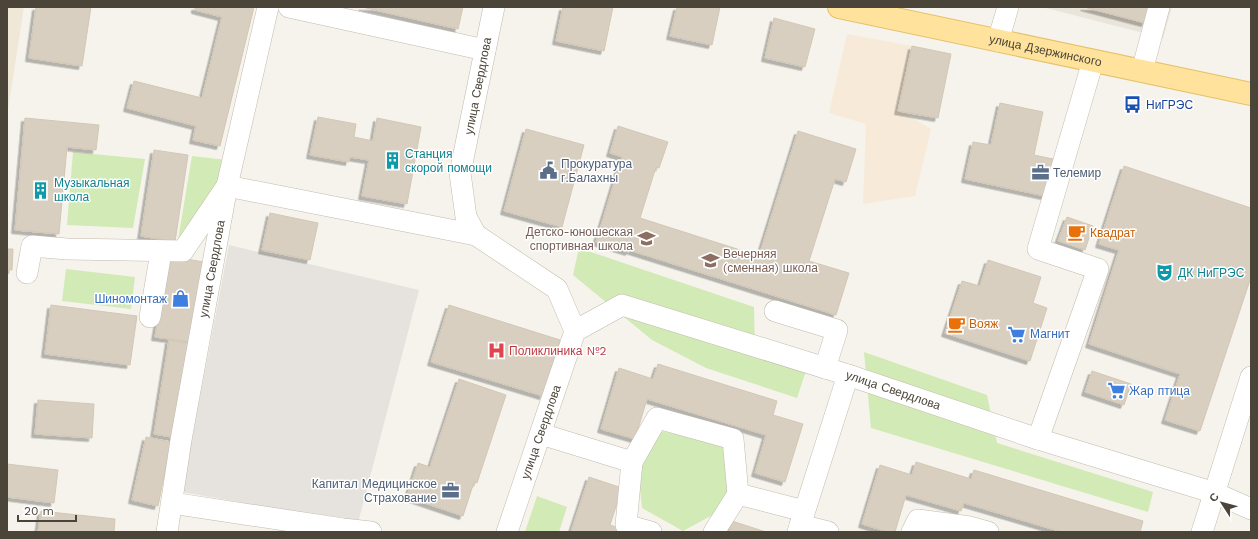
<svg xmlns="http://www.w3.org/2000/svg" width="1258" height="539" viewBox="0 0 1258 539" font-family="'Work Sans',sans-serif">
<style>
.residential{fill:#eae5da}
.commercial{fill:#f7ead8}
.industrial{fill:#e6e2dd}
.education{fill:#efe8d6}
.green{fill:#d2eab5}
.building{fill:#d8cfc1;stroke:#d3c7b4;filter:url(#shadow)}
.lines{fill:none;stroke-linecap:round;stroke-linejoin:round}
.minor-casing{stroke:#c2bbae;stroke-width:22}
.major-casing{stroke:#e6c16a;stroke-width:24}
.minor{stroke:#fff;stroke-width:21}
.major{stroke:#ffe39c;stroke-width:22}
.labels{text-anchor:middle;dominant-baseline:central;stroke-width:3;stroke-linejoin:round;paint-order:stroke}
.street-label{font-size:12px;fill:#4b4439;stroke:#fff}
.transit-label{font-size:12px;fill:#164399;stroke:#fff;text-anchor:start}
.culture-label{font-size:12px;fill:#0d838f;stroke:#fff;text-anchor:start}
.service-label{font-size:12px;fill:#4e5e75;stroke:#fff;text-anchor:start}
.education-label{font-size:12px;fill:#785e54;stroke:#fff;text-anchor:end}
.food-label{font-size:12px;fill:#c56008;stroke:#fff;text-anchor:start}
.shop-label{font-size:12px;fill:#366cbe;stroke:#fff;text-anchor:start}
.health-label{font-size:12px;fill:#be3a42;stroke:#fff;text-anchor:start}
</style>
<defs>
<filter id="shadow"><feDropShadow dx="-3.5" dy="3.5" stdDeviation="0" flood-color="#0004"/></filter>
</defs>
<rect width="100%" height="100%" fill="#f6f3ec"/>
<!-- residential -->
<path class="residential" d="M 1042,7 L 1172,7 L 1163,38 Z"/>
<!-- commercial -->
<path class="commercial" d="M 847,34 L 912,46 L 899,110 L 931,129 L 915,196 L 863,204 L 866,124 L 829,113 Z"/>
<!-- industrial -->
<path class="industrial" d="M 229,245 L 419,290 L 358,523 L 182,492 Z"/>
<!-- education -->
<path class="education" d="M 7,7 L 24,7 L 7,116 Z"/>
<!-- green -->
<path class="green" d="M 73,152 L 145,159 L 133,228 L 67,225 Z
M 192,156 L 227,160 L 222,185 L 178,240 Z
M 579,248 L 754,307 L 755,352 L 807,368 L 797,398 L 706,368 L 652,340 L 573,275 Z
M 66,269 L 135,277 L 131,309 L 62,301 Z
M 864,352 L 987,395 L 997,443 L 1153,492 L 1148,512 L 871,428 Z
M 660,431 L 737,445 L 731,505 L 683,531 L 642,508 L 637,458 Z
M 537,496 L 567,507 L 559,532 L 525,532 Z"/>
<!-- building -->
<path class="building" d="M 36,7 L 91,7 L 82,66 L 29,58 Z
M 195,7 L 254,7 L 220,146 L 193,140 L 196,126 L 127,108 L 134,81 L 202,98 L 222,17 L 195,10 Z
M 362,7 L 463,7 L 458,29 Z
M 563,7 L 613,7 L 604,51 L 556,41 Z
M 677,7 L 720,7 L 712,45 L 670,36 Z
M 1084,7 L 1149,7 L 1145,23 Z
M 774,18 L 815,29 L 805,67 L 765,58 Z
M 912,46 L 951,54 L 938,118 L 898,111 Z
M 1000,103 L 1043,112 L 1034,155 L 1053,159 L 1045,196 L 965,179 L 973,142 L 991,145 Z
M 318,117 L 356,124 L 354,137 L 373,141 L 377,118 L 421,127 L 407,204 L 362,196 L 369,160 L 350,157 L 349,162 L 310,155 Z
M 25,118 L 99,125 L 96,150 L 67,147 L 59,234 L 15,230 Z
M 618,126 L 668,142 L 659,168 L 656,167 L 640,218 L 759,256 L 798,131 L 856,149 L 846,182 L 835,179 L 809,261 L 849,273 L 836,315 L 629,250 L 629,252 L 596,242 L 622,157 L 610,153 Z
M 526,129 L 584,145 L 562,227 L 504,211 Z
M 154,150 L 188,155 L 175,242 L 141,236 Z
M 1124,166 L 1251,208 L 1251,277 L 1200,431 L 1165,420 L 1180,374 L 1089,344 L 1119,250 L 1099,244 Z
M 270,213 L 318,223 L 310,260 L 262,250 Z
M 1067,217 L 1093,226 L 1085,250 L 1058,241 Z
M 7,249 L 13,249 L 12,270 L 7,270 Z
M 169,256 L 204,262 L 191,342 L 155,337 Z
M 988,260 L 1041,277 L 1033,303 L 1047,308 L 1030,361 L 945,333 L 962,281 L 980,286 Z
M 51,305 L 137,316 L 130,365 L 45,354 Z
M 449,305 L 560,340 L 543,396 L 431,362 Z
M 169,340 L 192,344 L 177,438 L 154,434 Z
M 658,364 L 777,401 L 773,415 L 803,424 L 785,482 L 755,473 L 766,435 L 647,399 L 635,439 L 601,429 L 619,368 L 653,379 Z
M 1092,371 L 1131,384 L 1124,405 L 1085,392 Z
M 459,379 L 506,395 L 477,483 L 474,482 L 463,516 L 407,497 L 418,463 L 430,467 Z
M 38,400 L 94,404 L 92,438 L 35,434 Z
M 146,437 L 171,442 L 158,506 L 132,500 Z
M 916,462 L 971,479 L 974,470 L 1143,521 L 1140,532 L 1062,532 L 964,503 L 961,511 L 906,495 L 895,532 L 888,532 L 862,524 L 880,465 L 912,475 Z
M 7,464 L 58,470 L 54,503 L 7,497 Z
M 589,477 L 622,488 L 610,525 L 632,532 L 571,532 Z
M 41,511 L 115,519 L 114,532 L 38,532 Z
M 732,521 L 766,532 L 729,532 Z"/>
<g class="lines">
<defs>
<g id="minor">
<path d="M 289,7 L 485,50"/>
<path d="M 494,7 L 460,173 L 466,217 L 476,235 L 557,289 L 575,331 L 507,532"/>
<path d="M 998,41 L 1008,7"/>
<path d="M 1142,71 L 1159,7"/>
<path d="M 27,273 L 32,246 L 67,249 L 183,251 L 227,186 L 476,235"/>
<path d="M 775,311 L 837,330 L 825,368"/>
<path d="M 150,317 L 161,252"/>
<path id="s1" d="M 575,331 L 622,305 L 848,375 L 1038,439 L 1215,493 L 1251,509"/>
<path d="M 541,434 L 632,462 L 626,525 L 651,532"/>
<path d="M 1038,439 L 1098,269 L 1038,249 L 1093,61"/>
<path d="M 632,462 L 657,418 L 733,439 L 738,494"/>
<path d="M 172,503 L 343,529 L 371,532"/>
<path d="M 800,525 L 828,532"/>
<path id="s2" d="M 167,532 L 181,440 L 227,186 L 268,7"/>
<path d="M 714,532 L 738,494 L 804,511"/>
<path d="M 798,532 L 848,375"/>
<path d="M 912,532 L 918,520 L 970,527 L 988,532"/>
<path d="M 1202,532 L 1251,377"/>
</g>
<g id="major">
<path id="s3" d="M 839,7 L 1251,94"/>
</g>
</defs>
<!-- minor casing -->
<use href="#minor" class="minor-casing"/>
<!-- major casing -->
<use href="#major" class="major-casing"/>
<!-- minor -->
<use href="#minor" class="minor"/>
<!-- major -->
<use href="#major" class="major"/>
</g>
<!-- icons -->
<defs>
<symbol id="bus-bare" viewBox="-9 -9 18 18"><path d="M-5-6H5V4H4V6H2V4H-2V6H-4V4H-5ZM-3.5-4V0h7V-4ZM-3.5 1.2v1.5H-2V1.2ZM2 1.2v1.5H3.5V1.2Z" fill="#1a4fb4" stroke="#fff" stroke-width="2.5" paint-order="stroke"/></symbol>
<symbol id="building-bare" viewBox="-9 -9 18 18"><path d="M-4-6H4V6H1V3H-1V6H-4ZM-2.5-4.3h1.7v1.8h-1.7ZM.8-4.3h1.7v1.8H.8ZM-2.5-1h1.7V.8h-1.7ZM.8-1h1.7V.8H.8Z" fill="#0f9aa8" stroke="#fff" stroke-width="2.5" paint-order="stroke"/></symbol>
<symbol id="civic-bare" viewBox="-9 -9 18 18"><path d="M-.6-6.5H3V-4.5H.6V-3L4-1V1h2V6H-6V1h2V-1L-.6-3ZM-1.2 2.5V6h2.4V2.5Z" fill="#5c6f8a" stroke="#fff" stroke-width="2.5" paint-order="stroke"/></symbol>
<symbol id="office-bare" viewBox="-9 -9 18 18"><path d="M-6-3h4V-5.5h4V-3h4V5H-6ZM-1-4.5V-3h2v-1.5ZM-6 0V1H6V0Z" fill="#5c6f8a" stroke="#fff" stroke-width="2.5" paint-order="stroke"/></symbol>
<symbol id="cafe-bare" viewBox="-9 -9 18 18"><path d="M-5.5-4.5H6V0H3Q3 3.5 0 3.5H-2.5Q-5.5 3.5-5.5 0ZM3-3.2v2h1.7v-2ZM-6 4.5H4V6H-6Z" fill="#e8710a" stroke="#fff" stroke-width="2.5" paint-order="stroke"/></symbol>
<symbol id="school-bare" viewBox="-9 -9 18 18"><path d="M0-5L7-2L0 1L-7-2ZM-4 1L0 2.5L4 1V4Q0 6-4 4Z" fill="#8d6e63" stroke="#fff" stroke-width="2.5" paint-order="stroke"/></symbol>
<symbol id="theatre-bare" viewBox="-9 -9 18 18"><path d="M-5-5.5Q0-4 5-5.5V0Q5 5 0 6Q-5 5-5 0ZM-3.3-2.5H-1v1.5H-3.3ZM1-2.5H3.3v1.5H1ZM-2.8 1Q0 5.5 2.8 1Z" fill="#0f9aa8" stroke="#fff" stroke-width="2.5" paint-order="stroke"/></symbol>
<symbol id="shop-bare" viewBox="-9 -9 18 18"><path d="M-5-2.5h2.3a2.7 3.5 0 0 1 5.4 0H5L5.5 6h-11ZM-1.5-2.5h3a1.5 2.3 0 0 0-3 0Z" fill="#3f7fe0" stroke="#fff" stroke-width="2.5" paint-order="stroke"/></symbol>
<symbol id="supermarket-bare" viewBox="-9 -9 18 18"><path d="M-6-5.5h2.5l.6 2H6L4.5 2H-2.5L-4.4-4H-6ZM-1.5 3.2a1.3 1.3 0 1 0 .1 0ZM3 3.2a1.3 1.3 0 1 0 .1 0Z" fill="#3f7fe0" stroke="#fff" stroke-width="2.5" paint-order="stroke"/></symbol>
<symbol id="hospital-bare" viewBox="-9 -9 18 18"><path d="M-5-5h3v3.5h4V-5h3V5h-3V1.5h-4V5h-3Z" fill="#e0444e" stroke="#fff" stroke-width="2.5" paint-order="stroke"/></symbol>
</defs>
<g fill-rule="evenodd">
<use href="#bus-bare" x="1120" y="92" width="25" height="25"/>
<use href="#building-bare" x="380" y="148" width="25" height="25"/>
<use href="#civic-bare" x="536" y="158" width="25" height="25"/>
<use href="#office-bare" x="1028" y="160" width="25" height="25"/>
<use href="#building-bare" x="28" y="178" width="25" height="25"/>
<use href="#cafe-bare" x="1064" y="220" width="25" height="25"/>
<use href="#school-bare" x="634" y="226" width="25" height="25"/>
<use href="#school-bare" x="698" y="248" width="25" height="25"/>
<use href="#theatre-bare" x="1152" y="260" width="25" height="25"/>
<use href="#shop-bare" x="168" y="286" width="25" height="25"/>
<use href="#cafe-bare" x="944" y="312" width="25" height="25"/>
<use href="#supermarket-bare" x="1004" y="322" width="25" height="25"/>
<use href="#hospital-bare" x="484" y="338" width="25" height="25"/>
<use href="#supermarket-bare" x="1104" y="378" width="25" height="25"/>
<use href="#office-bare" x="438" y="478" width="25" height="25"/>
</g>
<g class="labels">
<!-- street labels -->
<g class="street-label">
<text stroke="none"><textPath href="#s3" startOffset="211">улица Дзержинского</textPath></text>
<text transform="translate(478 86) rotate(-79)">улица Свердлова</text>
<text stroke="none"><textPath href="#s2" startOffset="267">улица Свердлова</textPath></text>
<text stroke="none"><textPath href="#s1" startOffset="338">улица Свердлова</textPath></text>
<text transform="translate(541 432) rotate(-71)">улица Свердлова</text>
</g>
<!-- transit labels -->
<g class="transit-label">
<text x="1146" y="105">НиГРЭС</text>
</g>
<!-- culture labels -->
<g class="culture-label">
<text x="405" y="154">Станция<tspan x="405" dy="14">скорой помощи</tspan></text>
<text x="54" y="183">Музыкальная<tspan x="54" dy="14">школа</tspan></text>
<text x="1178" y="273">ДК НиГРЭС</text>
</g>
<!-- service labels -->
<g class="service-label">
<text x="561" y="164">Прокуратура<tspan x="561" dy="14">г.Балахны</tspan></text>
<text x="1053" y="173">Телемир</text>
<text x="437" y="484" text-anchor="end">Капитал Медицинское<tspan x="437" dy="14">Страхование</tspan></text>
</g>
<!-- education labels -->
<g class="education-label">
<text x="633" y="232">Детско-юношеская<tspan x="633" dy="14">спортивная школа</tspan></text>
<text x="723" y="254" text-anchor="start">Вечерняя<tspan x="723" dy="14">(сменная) школа</tspan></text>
</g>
<!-- food labels -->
<g class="food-label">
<text x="1090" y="233">Квадрат</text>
<text x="969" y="324">Вояж</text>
</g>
<!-- shop labels -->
<g class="shop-label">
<text x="167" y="299" text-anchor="end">Шиномонтаж</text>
<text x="1030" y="334">Магнит</text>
<text x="1129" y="391">Жар птица</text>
</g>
<!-- health labels -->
<g class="health-label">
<text x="509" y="351">Поликлиника №2</text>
</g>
</g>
<!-- border -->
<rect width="1258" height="539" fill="none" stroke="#4b4439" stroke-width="16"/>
<!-- north arrow -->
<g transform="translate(1222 503) rotate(306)" stroke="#ffffff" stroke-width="3" paint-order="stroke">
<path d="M0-3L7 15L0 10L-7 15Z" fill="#4b4439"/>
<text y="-6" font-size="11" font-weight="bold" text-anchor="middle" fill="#4b4439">С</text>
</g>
<!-- scale -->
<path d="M18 515v6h58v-6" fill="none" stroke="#4b4439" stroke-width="2"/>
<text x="24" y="515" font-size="12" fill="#4b4439" stroke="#ffffff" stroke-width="3" paint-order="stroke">20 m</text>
</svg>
